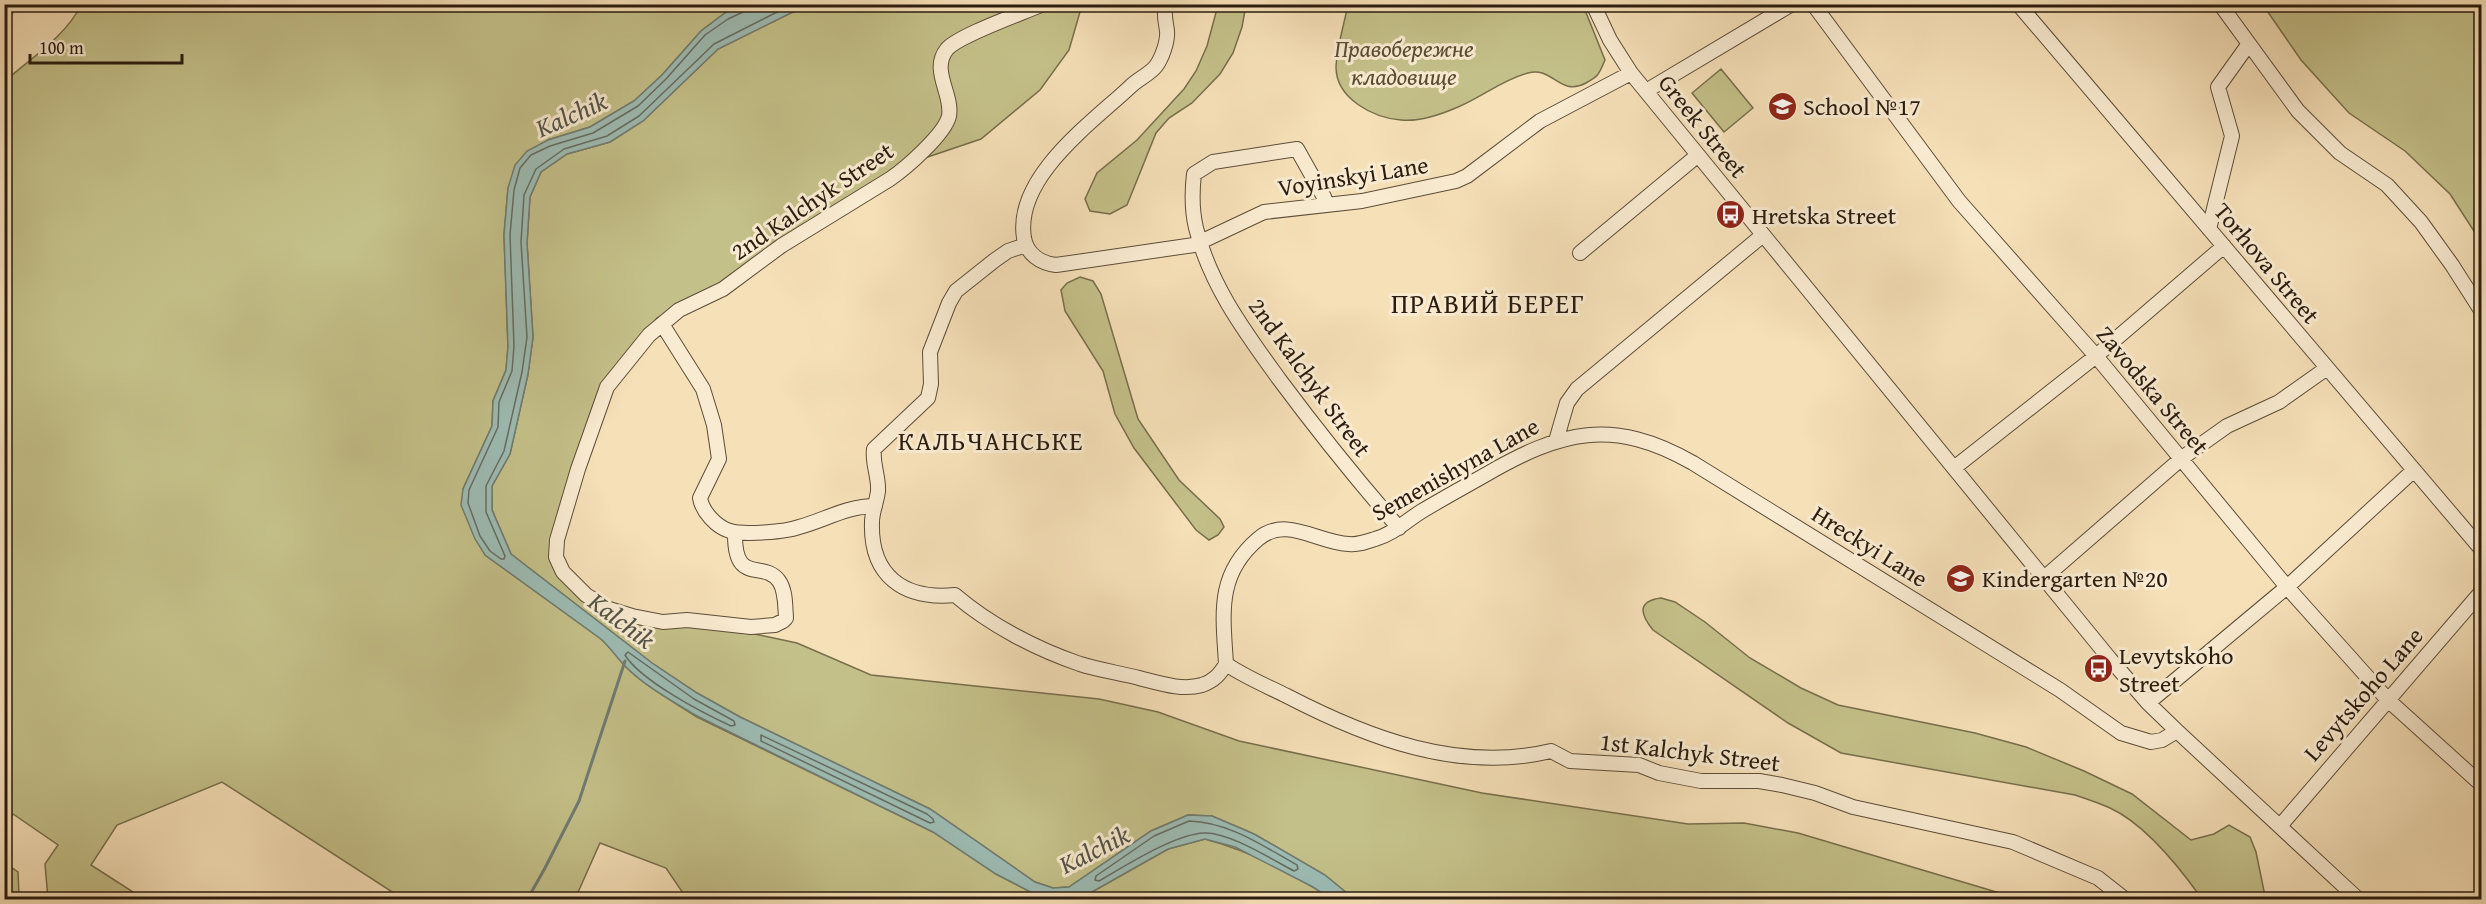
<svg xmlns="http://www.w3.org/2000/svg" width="2486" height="904" viewBox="0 0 2486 904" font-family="'Gentium Book Plus',serif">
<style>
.green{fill:#c4c089;stroke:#776e4c;stroke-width:1.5}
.water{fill:#9dbcb4;stroke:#6f7c72;stroke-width:1.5}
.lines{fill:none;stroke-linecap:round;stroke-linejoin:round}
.shore{stroke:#646c62;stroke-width:1.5}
.stream{stroke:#6f7c72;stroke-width:3}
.minor-casing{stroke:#5d4d39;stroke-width:16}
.minor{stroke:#f9ebd1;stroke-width:14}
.labels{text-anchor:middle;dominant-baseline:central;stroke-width:6;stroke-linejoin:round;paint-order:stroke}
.park-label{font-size:24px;font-style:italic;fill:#584d34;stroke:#f9ebd1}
.poi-label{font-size:24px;fill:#2a1c0f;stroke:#f9ebd1;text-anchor:start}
.street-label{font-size:24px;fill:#2a1c0f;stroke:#f9ebd1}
.water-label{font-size:26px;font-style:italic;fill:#525449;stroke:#f9ebd1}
.neighbourhood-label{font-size:26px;letter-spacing:1.5px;fill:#2a1c0f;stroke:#f9ebd1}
.quarter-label{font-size:27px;letter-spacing:1.5px;fill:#2a1c0f;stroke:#f9ebd1}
</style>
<rect width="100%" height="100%" fill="#f6e0b8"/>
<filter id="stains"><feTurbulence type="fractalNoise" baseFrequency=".00333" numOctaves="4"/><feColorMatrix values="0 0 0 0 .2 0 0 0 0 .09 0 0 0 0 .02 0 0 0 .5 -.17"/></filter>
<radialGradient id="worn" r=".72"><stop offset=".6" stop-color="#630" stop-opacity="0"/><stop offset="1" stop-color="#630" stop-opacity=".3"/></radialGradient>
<!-- green -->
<path class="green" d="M 81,5 L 746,5 L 725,13 L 701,31 L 662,75 L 634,101 L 590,127 L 548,140 L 508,188 L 504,235 L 508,347 L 506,370 L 493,401 L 492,426 L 463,489 L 485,555 L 601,639 C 611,648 617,658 626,667 C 646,687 674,702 697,717 L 933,832 L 996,874 L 1044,899 L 687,899 L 666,868 L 600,843 L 575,899 L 403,899 L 222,782 L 117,825 L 91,865 L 144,899 L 48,899 L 45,864 L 58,845 L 13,814 L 5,826 L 5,81 C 30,59 66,36 81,5 Z
M 807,5 L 1082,5 L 1069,50 L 1040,90 L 981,139 L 901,166 L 729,279 L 657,318 L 613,371 L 552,539 L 583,596 L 686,626 L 750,633 L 797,643 L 871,675 L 1099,699 L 1158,712 L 1239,741 L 1482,793 L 1688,824 L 1744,823 L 1798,833 L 2020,899 L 1354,899 L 1325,875 L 1254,834 L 1212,816 L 1188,815 L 1151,831 L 1069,887 L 1053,888 L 1035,882 L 930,809 L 740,717 L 697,693 L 652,663 L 511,554 L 492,510 L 492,486 L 510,454 L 528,374 L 533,337 L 527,243 L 530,197 L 541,172 L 567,154 L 610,142 L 643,121 L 718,49 Z
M 1218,5 L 1246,5 L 1242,27 L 1233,53 L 1220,74 L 1192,103 L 1169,118 L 1156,133 L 1127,205 L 1110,214 L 1090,211 L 1085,199 L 1097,173 L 1137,140 L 1184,89 L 1196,71 L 1207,46 Z
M 1348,5 L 1583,5 L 1605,60 C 1599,74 1599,76 1586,83 C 1559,97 1553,66 1528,73 C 1502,80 1482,97 1458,107 C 1442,114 1419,122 1401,120 C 1374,118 1336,99 1336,67 C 1337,47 1344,24 1348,5 Z
M 2263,5 L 2481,5 L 2481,242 L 2450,194 L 2405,151 L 2349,113 L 2301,60 Z
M 1721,69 L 1753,108 L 1724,132 L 1692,93 Z
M 1080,277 L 1093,281 L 1101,294 L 1138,419 L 1179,480 L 1220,519 L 1224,527 L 1218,535 L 1209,540 L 1196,530 L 1134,448 L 1115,414 L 1103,371 L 1065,311 L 1061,290 L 1067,283 Z
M 1661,598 L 1675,602 L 1705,622 L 1750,658 L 1801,688 L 1838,705 L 1975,733 L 2026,747 L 2084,771 L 2132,794 L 2191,840 L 2214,834 L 2229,825 L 2250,837 L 2256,852 L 2265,896 L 2267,899 L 2202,899 C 2180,868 2145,824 2110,808 C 2099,803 2087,799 2075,795 L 1841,753 L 1788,723 L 1653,630 C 1640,614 1637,601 1661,598 Z
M 1205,839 C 1249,851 1293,873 1331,899 L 1068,900 L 1083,897 L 1168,849 Z
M 5,863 L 18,872 L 19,895 L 14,896 L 5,890 Z"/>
<!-- water -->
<path class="water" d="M 746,4 L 807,5 L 718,49 L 643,121 L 610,142 L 567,154 L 541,172 L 530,197 L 527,243 L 533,337 L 528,374 L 510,454 L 492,486 L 492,510 L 511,554 L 652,663 L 697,693 L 740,717 L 930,809 L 1035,882 L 1053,888 L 1069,887 L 1151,831 L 1188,815 L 1212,816 L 1254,834 L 1325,875 L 1354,899 L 1331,899 L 1313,887 L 1235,847 L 1205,839 L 1168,849 L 1083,897 L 1044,899 L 996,874 L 933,832 L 697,716 C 674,702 646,687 626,667 C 617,658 611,648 601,639 L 485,555 L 475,539 L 461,505 L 463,489 L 492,426 L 493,401 L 506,370 L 508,347 L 504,235 L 508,188 L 515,165 L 527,151 L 548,140 L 590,127 L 634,101 L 662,75 L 701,31 L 725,13 Z"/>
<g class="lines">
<!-- shore -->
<path class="shore" d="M 746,4 L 743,12 L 728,19 L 705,35 L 666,79 L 638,106 L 593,133 L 550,146 L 531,155 L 520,168 L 514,190 L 510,235 L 514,346 L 512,371 L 499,402 L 498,427 L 469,490 L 468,503 L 480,536 L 490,551 L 501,559 L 504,559 L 505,556 L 486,512 L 486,486 L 504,451 L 522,372 L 527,337 L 521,242 L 524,195 L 536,169 L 564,149 L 607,136 L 639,116 L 714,44 L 793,4
M 628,652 L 694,699 L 734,721 L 735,725 L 731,726 C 703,713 641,681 625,655 Z
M 761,735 L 927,814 L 933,819 L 934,822 L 930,823 L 761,741 Z
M 1189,821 C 1229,822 1263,846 1297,865 L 1298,869 L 1294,871 C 1271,859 1229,832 1204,833 C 1175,834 1125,866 1099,881 L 1095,880 L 1096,876 L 1154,836 Z"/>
<!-- stream -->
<path class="stream" d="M 527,900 L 545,868 L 579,801 L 625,661"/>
<defs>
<path id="minor" d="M 1166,4 C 1163,14 1166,22 1167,31 C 1168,41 1162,58 1156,66 C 1150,74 1138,79 1131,86 C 1093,122 1014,177 1024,238 C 1027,254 1040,263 1056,265 L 1194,245 L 1264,212 L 1362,201 L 1456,181 L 1467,176 L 1540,121 L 1631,73
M 1593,4 L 1610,40 L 1631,73 L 2110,659 L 2148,703 L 2177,731 L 2359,900
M 1813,4 L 1959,201 L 2096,356 L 2287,587 L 2388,700 L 2482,785
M 2018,4 L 2482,550
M 2220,4 L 2298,111 L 2340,153 L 2387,185 L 2421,222 L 2452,265 L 2482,312
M 4,11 L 11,4
M 1646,91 L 1792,4
M 1326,204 L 1324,197 L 1297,149 L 1213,162 L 1194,174 C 1192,191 1192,211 1196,228 C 1210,285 1245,332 1279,379 C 1317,430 1357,480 1399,528
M 2209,229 L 2232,136 L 2218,87 L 2248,45
M 1026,245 L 1008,251 L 995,260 L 956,291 L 949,303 L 930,352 L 931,384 L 928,398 L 874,449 C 872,463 879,477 878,491 C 877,501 872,512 872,522 C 870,576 904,600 955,595 C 990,625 1036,649 1080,664 C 1099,670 1120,673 1139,678 C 1159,683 1182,691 1202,685 C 1214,681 1220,674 1226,664
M 1580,253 L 1698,155
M 662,324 L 703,389 L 714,425 L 719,459 L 700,498 C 702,511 716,527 730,531 C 743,535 786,532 799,527 C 825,520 847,506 875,506
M 1556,441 L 1567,403 L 1577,389 L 1763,235
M 1954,468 L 2096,356 L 2224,246
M 735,532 C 734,587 763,559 779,581 C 786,591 785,606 786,618 L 783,621 L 775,625 L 751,627 L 687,620 L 663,622 L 632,616 L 609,609 L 586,595 L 563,572 L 556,557 L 557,540 L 578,469 L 607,387 L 649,335 L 679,310 L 723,289 L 781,246 L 890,179 C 906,168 945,134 949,116 C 953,94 930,70 947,49 C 959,35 1023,13 1043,4
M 2044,578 L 2182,458 L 2227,426 L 2279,402 L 2327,368
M 1226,664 C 1223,614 1216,575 1258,539 C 1286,515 1318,543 1349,544 C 1358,545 1366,542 1375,539 C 1393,534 1406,521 1422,511 C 1442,499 1464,487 1485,475 C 1561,431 1612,417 1693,463 L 2060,690 L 2121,733 L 2151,742 L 2162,740 L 2177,731
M 1226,664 C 1245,677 1267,686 1287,696 C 1368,738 1459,773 1551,751 L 1570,761 L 1639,765 L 1659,773 L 1701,781 L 1759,781 L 1782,785 L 1815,793 L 1853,807 L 2013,842 L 2098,878 L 2126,900
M 2148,703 L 2287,587 L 2414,470
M 2280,826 L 2482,591"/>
</defs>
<!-- minor casing -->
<use href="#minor" class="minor-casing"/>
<!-- minor -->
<use href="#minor" class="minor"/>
</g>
<!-- icons -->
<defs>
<symbol id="school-disc" viewBox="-11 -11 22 22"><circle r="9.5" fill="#8f2418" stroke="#f9ebd1"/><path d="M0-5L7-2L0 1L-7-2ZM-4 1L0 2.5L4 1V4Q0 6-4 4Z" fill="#fff"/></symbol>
<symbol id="bus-disc" viewBox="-11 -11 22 22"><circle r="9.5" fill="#8f2418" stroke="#f9ebd1"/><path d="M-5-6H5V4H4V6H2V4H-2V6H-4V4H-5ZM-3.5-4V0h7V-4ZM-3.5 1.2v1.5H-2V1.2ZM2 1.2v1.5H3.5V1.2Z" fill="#fff"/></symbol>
</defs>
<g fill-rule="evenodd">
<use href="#school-disc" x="1766" y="90" width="33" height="33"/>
<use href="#bus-disc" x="1714" y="198" width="33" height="33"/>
<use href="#school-disc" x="1944" y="562" width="33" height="33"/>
<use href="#bus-disc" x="2082" y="652" width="33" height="33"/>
</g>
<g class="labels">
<!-- park labels -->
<g class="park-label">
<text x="1404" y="48">Правобережне<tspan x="1404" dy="28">кладовище</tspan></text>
</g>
<!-- poi labels -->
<g class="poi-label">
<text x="1803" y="106">School №17</text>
<text x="1752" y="215">Hretska Street</text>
<text x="1982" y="578">Kindergarten №20</text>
<text x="2119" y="655">Levytskoho<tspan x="2119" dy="28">Street</tspan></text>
</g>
<!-- street labels -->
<g class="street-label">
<text transform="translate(1703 126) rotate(51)">Greek Street</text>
<text transform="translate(1353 176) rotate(-9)">Voyinskyi Lane</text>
<text transform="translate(812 201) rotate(-34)">2nd Kalchyk Street</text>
<text transform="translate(2267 263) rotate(50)">Torhova Street</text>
<text transform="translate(1310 377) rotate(54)">2nd Kalchyk Street</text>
<text transform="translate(2153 390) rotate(50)">Zavodska Street</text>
<text transform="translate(1455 469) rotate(-29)">Semenishyna Lane</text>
<text transform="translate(1870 546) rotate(32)">Hreckyi Lane</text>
<text transform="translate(2363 694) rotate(-49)">Levytskoho Lane</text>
<text transform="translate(1690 752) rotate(7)">1st Kalchyk Street</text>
</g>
<!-- water labels -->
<g class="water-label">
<text transform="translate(571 114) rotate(-24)">Kalchik</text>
<text transform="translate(622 620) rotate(37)">Kalchik</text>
<text transform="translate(1094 849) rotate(-27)">Kalchik</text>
</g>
<!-- neighbourhood labels -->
<g class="neighbourhood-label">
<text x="991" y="440">КАЛЬЧАНСЬКЕ</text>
</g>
<!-- quarter labels -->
<g class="quarter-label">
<text x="1488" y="303">ПРАВИЙ БЕРЕГ</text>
</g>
</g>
<!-- margin -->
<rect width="2486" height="904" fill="none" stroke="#f6e0b8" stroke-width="24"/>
<rect x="6" y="6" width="2474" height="892" fill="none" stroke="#2a1c0f" stroke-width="3"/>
<rect x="12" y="12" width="2462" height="880" fill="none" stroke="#2a1c0f" stroke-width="1.5"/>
<!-- scale -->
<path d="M30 54v9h152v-9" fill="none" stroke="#2a1c0f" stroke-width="3"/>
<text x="39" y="54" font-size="18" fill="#2a1c0f" stroke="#f9ebd1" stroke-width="4.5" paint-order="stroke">100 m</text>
<rect width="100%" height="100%" filter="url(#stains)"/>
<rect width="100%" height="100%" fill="url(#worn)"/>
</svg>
